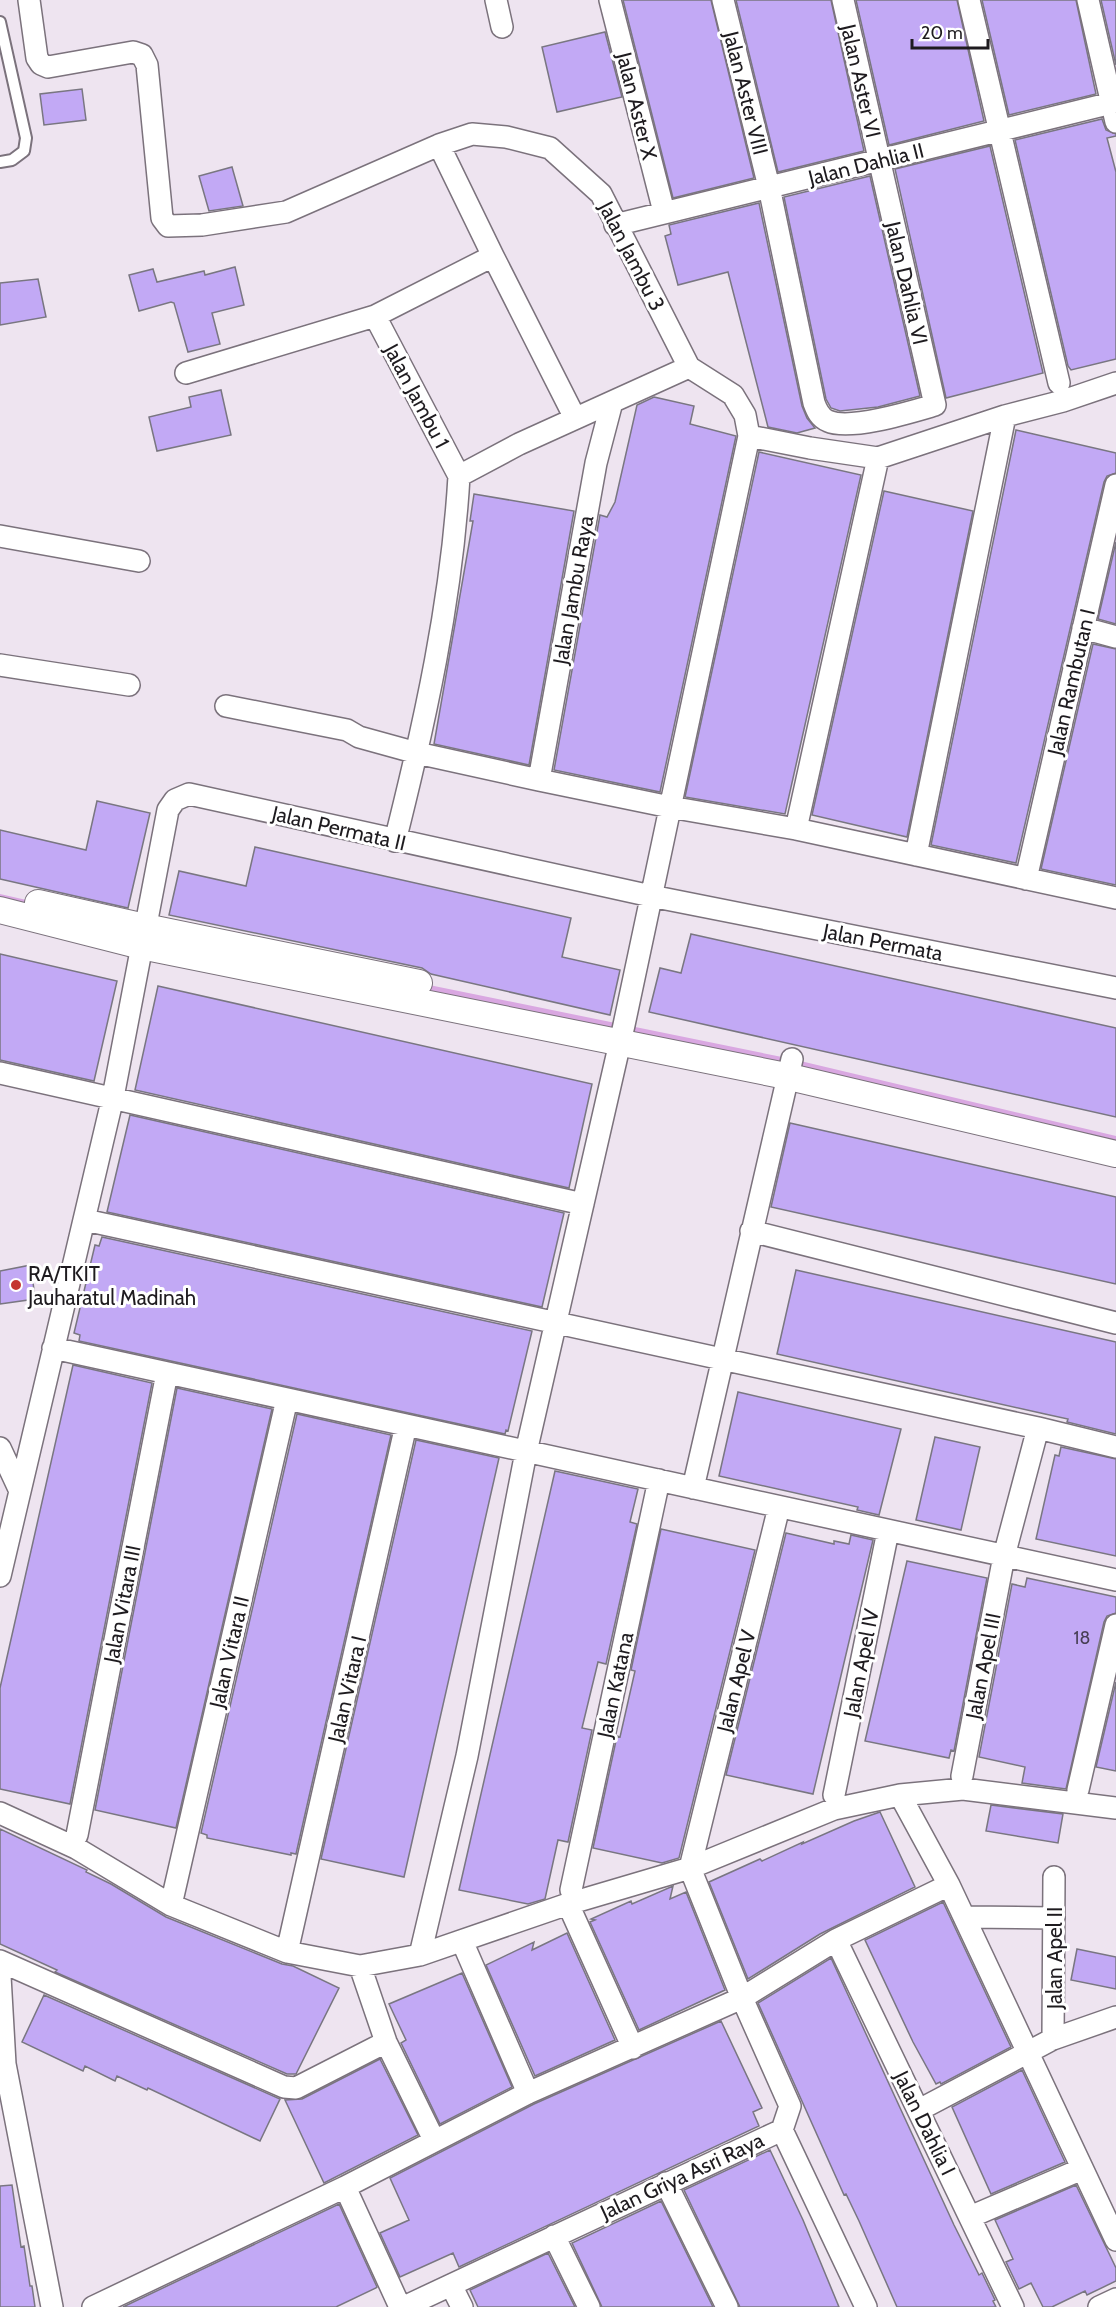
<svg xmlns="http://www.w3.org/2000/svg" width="1116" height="2307" viewBox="0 0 1116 2307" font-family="Cabin,sans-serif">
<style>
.green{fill:#d9a7e1}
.building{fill:#c2a9f5;stroke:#797681;stroke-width:1.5}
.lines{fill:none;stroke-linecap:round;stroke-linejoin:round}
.service-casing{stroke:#7b727c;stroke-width:14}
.minor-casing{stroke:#7b727c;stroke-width:24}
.tertiary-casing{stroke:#7b727c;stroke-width:28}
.service{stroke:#fff;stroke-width:10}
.minor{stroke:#fff;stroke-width:21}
.tertiary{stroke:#fff;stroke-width:26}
.poi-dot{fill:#c43530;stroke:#fff;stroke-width:2}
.labels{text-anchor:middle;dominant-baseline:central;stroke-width:6;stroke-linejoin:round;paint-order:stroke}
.number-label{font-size:18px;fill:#473e54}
.street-label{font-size:21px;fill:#1e1b1f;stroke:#fff}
.poi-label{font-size:21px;fill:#1e1b1f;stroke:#fff;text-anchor:start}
</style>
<rect width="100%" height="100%" fill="#eee4f0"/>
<!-- green -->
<path class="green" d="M 0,894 L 145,927 L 792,1059 L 1116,1136 L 1116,1154 L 0,911 Z"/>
<!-- building -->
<path class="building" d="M 623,0 L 711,0 L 754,178 L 673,198 Z
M 736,0 L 831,0 L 864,151 L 778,172 Z
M 856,0 L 957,0 L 984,121 L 889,145 Z
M 982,0 L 1076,0 L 1096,94 L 1009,115 Z
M 1101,0 L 1116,0 L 1116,65 Z
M 605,32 L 622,97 L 557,112 L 542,47 Z
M 82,89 L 86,120 L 44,125 L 40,94 Z
M 1102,119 L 1106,130 L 1116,134 L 1116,136 L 1107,138 L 1116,172 L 1116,359 L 1071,370 L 1068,366 L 1015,140 Z
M 990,146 L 1043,373 L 946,398 L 895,169 Z
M 232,167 L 243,206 L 209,211 L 199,176 Z
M 870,176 L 920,396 L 878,407 L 840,411 L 831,408 L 826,399 L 784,197 Z
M 759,203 L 802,406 L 807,418 L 815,428 L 797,433 L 768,427 L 728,272 L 678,285 L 665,236 L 671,234 L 669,225 Z
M 235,267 L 244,305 L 212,313 L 220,344 L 188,352 L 174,303 L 171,302 L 139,311 L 129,275 L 153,269 L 157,282 L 204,271 L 205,275 Z
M 38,279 L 46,317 L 0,325 L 0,283 Z
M 221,390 L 231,435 L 157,451 L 149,417 L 191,407 L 189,397 Z
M 654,397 L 694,406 L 690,424 L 736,436 L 660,792 L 554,770 L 600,515 L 607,517 L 615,502 L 637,405 Z
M 1016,430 L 1116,453 L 1116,473 L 1107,476 L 1104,482 L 1016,863 L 931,845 Z
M 759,452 L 861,475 L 785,814 L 685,797 Z
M 884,491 L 973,511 L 907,837 L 812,815 Z
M 474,494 L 574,511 L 529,765 L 434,744 L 473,521 L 470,521 Z
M 1116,542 L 1116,624 L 1098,619 Z
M 1093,644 L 1116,649 L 1116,885 L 1041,869 Z
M 97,801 L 150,813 L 128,908 L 0,879 L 0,830 L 86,850 Z
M 255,847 L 571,918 L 562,957 L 620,970 L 610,1015 L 431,974 L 422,968 L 169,915 L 179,871 L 246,886 Z
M 691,934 L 1116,1028 L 1116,1117 L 649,1012 L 660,968 L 681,973 Z
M 0,954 L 117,981 L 94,1081 L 0,1060 Z
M 158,986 L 592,1084 L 569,1188 L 135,1090 Z
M 130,1115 L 564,1213 L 542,1307 L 107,1212 Z
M 790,1123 L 1116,1197 L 1116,1284 L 771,1207 Z
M 102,1237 L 532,1331 L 508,1431 L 506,1430 L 505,1434 L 79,1341 L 80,1335 L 74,1333 L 95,1245 L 99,1246 Z
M 31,1265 L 35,1299 L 0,1304 L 0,1271 Z
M 796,1270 L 1116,1342 L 1116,1434 L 1067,1422 L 1068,1419 L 1045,1414 L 777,1354 Z
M 73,1365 L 152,1383 L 70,1804 L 0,1789 L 0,1688 Z
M 177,1388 L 272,1409 L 176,1828 L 95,1810 Z
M 738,1392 L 901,1429 L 879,1515 L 857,1510 L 858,1507 L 719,1476 Z
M 297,1414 L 391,1435 L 296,1854 L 291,1853 L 291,1855 L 207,1838 L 207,1835 L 201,1833 Z
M 935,1437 L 980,1447 L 961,1530 L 916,1520 Z
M 416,1440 L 499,1458 L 404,1877 L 321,1859 Z
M 1061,1447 L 1116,1459 L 1116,1556 L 1036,1539 L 1055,1455 L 1059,1456 Z
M 555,1471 L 638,1489 L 630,1522 L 637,1524 L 606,1664 L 598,1662 L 582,1728 L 592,1730 L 568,1842 L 558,1840 L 545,1899 L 528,1904 L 459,1890 Z
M 661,1529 L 755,1550 L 679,1858 L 662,1863 L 593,1848 L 617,1736 L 620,1737 L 635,1671 L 631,1670 Z
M 786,1533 L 834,1544 L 834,1541 L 849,1544 L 851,1535 L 873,1540 L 813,1794 L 726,1775 Z
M 907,1561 L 987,1578 L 954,1751 L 951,1750 L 949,1758 L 865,1741 Z
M 1027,1578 L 1116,1597 L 1116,1613 L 1107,1616 L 1104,1622 L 1066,1789 L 1022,1783 L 1025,1767 L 979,1757 L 1012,1584 L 1025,1587 Z
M 1116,1682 L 1116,1771 L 1096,1767 Z
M 991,1805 L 1063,1814 L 1058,1843 L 986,1831 Z
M 880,1812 L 915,1887 L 820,1934 L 748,1979 L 709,1882 L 760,1859 L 762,1861 L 803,1842 L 802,1844 L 854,1821 Z
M 0,1829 L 87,1870 L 86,1872 L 111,1884 L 166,1917 L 282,1964 L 293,1966 L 339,1988 L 296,2074 L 287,2074 L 55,1972 L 57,1970 L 0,1944 Z
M 673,1886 L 670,1899 L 686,1892 L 725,1990 L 639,2030 L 590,1922 L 595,1920 L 591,1919 L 631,1901 L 632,1904 Z
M 943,1902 L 1011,2047 L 941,2084 L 940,2082 L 936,2084 L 913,2042 L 865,1940 Z
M 567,1933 L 615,2040 L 535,2076 L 486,1965 L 534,1942 L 532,1950 Z
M 1077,1949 L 1116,1957 L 1116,1989 L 1071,1980 Z
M 831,1958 L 954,2225 L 979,2275 L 982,2273 L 995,2300 L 993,2301 L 996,2307 L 897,2307 L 859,2221 L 846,2194 L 844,2195 L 758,2003 Z
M 462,1973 L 512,2087 L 440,2124 L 401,2043 L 406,2040 L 389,2004 Z
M 44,1995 L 280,2099 L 260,2141 L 148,2088 L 147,2090 L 117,2076 L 115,2081 L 85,2066 L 83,2071 L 22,2042 Z
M 721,2021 L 762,2108 L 753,2112 L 759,2126 L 459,2267 L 453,2253 L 400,2277 L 380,2233 L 409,2220 L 390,2178 L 534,2104 Z
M 380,2059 L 418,2135 L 324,2183 L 285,2100 L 302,2099 Z
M 1022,2070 L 1065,2162 L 991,2194 L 952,2107 Z
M 770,2150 L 803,2220 L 839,2307 L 740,2307 L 684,2190 Z
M 12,2185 L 21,2247 L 24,2246 L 30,2286 L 32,2286 L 35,2307 L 0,2307 L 0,2186 Z
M 1076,2185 L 1116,2268 L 1116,2281 L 1087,2295 L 1085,2291 L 1052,2307 L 1043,2307 L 1031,2283 L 1019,2289 L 1006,2262 L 1013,2259 L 995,2220 Z
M 661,2201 L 713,2307 L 602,2307 L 572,2243 Z
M 339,2204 L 377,2287 L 376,2288 L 336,2307 L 123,2307 Z
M 548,2253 L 575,2307 L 478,2307 L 470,2290 Z"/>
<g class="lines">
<defs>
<path id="service" d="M 0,22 L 26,138 L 24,151 L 12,160 L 0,162"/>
<path id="minor" d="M 29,0 L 37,58 L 41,64 L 48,67 L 133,52 L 142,55 L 147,65 L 162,218 L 168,226 L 202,225 L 286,212 L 439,145 L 472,134 L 506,137 L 550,148 L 601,194 L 689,367 L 733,395 L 745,415 L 749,436 L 810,448 L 878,458 L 1005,416 L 1063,401 L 1116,383
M 496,0 L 502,27
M 610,0 L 664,212
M 723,0 L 769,187 L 814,403 C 817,411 820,418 828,421 C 850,431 911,412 935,405 L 843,0
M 969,0 L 1059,383
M 1088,0 L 1116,122
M 439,145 L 493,256 L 575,418
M 615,225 L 1116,102
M 375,316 L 459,476
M 186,373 L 375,316 L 493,256
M 0,536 L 139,561
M 1083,628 L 1116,637
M 0,665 L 129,685
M 226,706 L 347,730 L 359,737 L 417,753 L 539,780 L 670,807 L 796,829 L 1116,898
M 539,780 L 596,463 L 612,402
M 796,829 L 878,458
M 395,841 C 425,722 452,599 459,476 L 519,444 L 689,367
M 916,855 L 1005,416
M 1026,879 L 1116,485
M 0,1073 L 583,1204
M 85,1220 L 1038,1428
M 751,1231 L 1116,1323
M 53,1348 L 1116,1580
M 0,1448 L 20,1491
M 693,1488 L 792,1059
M 779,1507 L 690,1868 L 742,1998 L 790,2106 L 782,2130
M 0,1576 L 113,1097 L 168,810 L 175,800 L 189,794 L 651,896 L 1116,988
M 962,1776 L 1004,1556 L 1038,1428 L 1116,1447
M 1078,1790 L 1116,1625
M 834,1795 L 888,1531
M 900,1795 L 949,1885 L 1116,2240
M 0,1813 L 76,1848 L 171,1905 L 287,1952 L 360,1966 L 420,1955 L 568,1904 L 690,1868 L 834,1809 L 900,1795 L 963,1789 L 1116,1808
M 77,1835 L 167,1373
M 571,1890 L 659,1480
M 568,1904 L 633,2048
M 171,1905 L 287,1399
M 964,1917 L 1054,1918
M 836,1940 L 1013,2307
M 462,1941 L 528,2093
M 287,1952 L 406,1425
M 420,1955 L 467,1756 L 526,1452 L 624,1025 L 749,436
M 0,1961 L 284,2087 L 296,2088 L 386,2042
M 360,1966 L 386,2042 L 434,2140
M 0,1976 L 5,2064 L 52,2307
M 1053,2039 L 1054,1877
M 919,2110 L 1053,2039 L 1116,2017
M 666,2183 L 727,2307
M 345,2187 L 400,2307
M 970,2217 L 1082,2169
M 554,2236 L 589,2307
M 451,2285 L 462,2307
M 93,2307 L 345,2187 L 528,2093 L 742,1998 L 836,1940 L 949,1885
M 404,2307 L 782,2130 L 866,2307
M 1099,2307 L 1116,2299"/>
<path id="tertiary" d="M 38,903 L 145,927 L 419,983
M 0,910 L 141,946 L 781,1075 L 1116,1154"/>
</defs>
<!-- service casing -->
<use href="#service" class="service-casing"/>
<!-- minor casing -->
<use href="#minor" class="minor-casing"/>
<!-- tertiary casing -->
<use href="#tertiary" class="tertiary-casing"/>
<!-- service -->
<use href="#service" class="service"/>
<!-- minor -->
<use href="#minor" class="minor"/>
<!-- tertiary -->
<use href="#tertiary" class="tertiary"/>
</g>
<!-- markers -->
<circle class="poi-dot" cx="16" cy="1285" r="6"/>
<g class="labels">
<!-- number labels -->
<g class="number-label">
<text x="1082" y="1638">18</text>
</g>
<!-- street labels -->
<g class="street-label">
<text transform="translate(861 81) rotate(77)">Jalan Aster VI</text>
<text transform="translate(746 93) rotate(76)">Jalan Aster VIII</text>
<text transform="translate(637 106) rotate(76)">Jalan Aster X</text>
<text transform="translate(866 164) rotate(-14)">Jalan Dahlia II</text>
<text transform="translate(632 256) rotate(63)">Jalan Jambu 3</text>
<text transform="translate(907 283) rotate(77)">Jalan Dahlia VI</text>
<text transform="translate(417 396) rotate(62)">Jalan Jambu 1</text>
<text transform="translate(573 590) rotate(-80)">Jalan Jambu Raya</text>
<text transform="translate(1071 682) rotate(-77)">Jalan Rambutan I</text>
<text transform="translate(339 828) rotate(13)">Jalan Permata II</text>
<text transform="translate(883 942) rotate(11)">Jalan Permata</text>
<text transform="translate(122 1604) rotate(-79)">Jalan Vitara III</text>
<text transform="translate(229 1652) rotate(-77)">Jalan Vitara II</text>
<text transform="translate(861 1663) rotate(-79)">Jalan Apel IV</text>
<text transform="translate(983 1666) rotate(-79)">Jalan Apel III</text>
<text transform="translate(736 1681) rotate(-76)">Jalan Apel V</text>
<text transform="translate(615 1685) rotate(-78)">Jalan Katana</text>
<text transform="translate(347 1689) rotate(-77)">Jalan Vitara I</text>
<text transform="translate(1054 1958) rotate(-90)">Jalan Apel II</text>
<text transform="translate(925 2123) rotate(64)">Jalan Dahlia I</text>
<text transform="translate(682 2176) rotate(-25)">Jalan Griya Asri Raya</text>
</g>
<!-- poi labels -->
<g class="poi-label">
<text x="28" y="1273">RA/TKIT<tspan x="28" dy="24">Jauharatul Madinah</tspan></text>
</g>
</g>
<!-- scale -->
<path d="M912 39v9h76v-9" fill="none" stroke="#1e1b1f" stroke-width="3"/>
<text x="921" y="39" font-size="18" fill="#1e1b1f" stroke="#ffffff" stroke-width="4.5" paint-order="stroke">20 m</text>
</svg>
